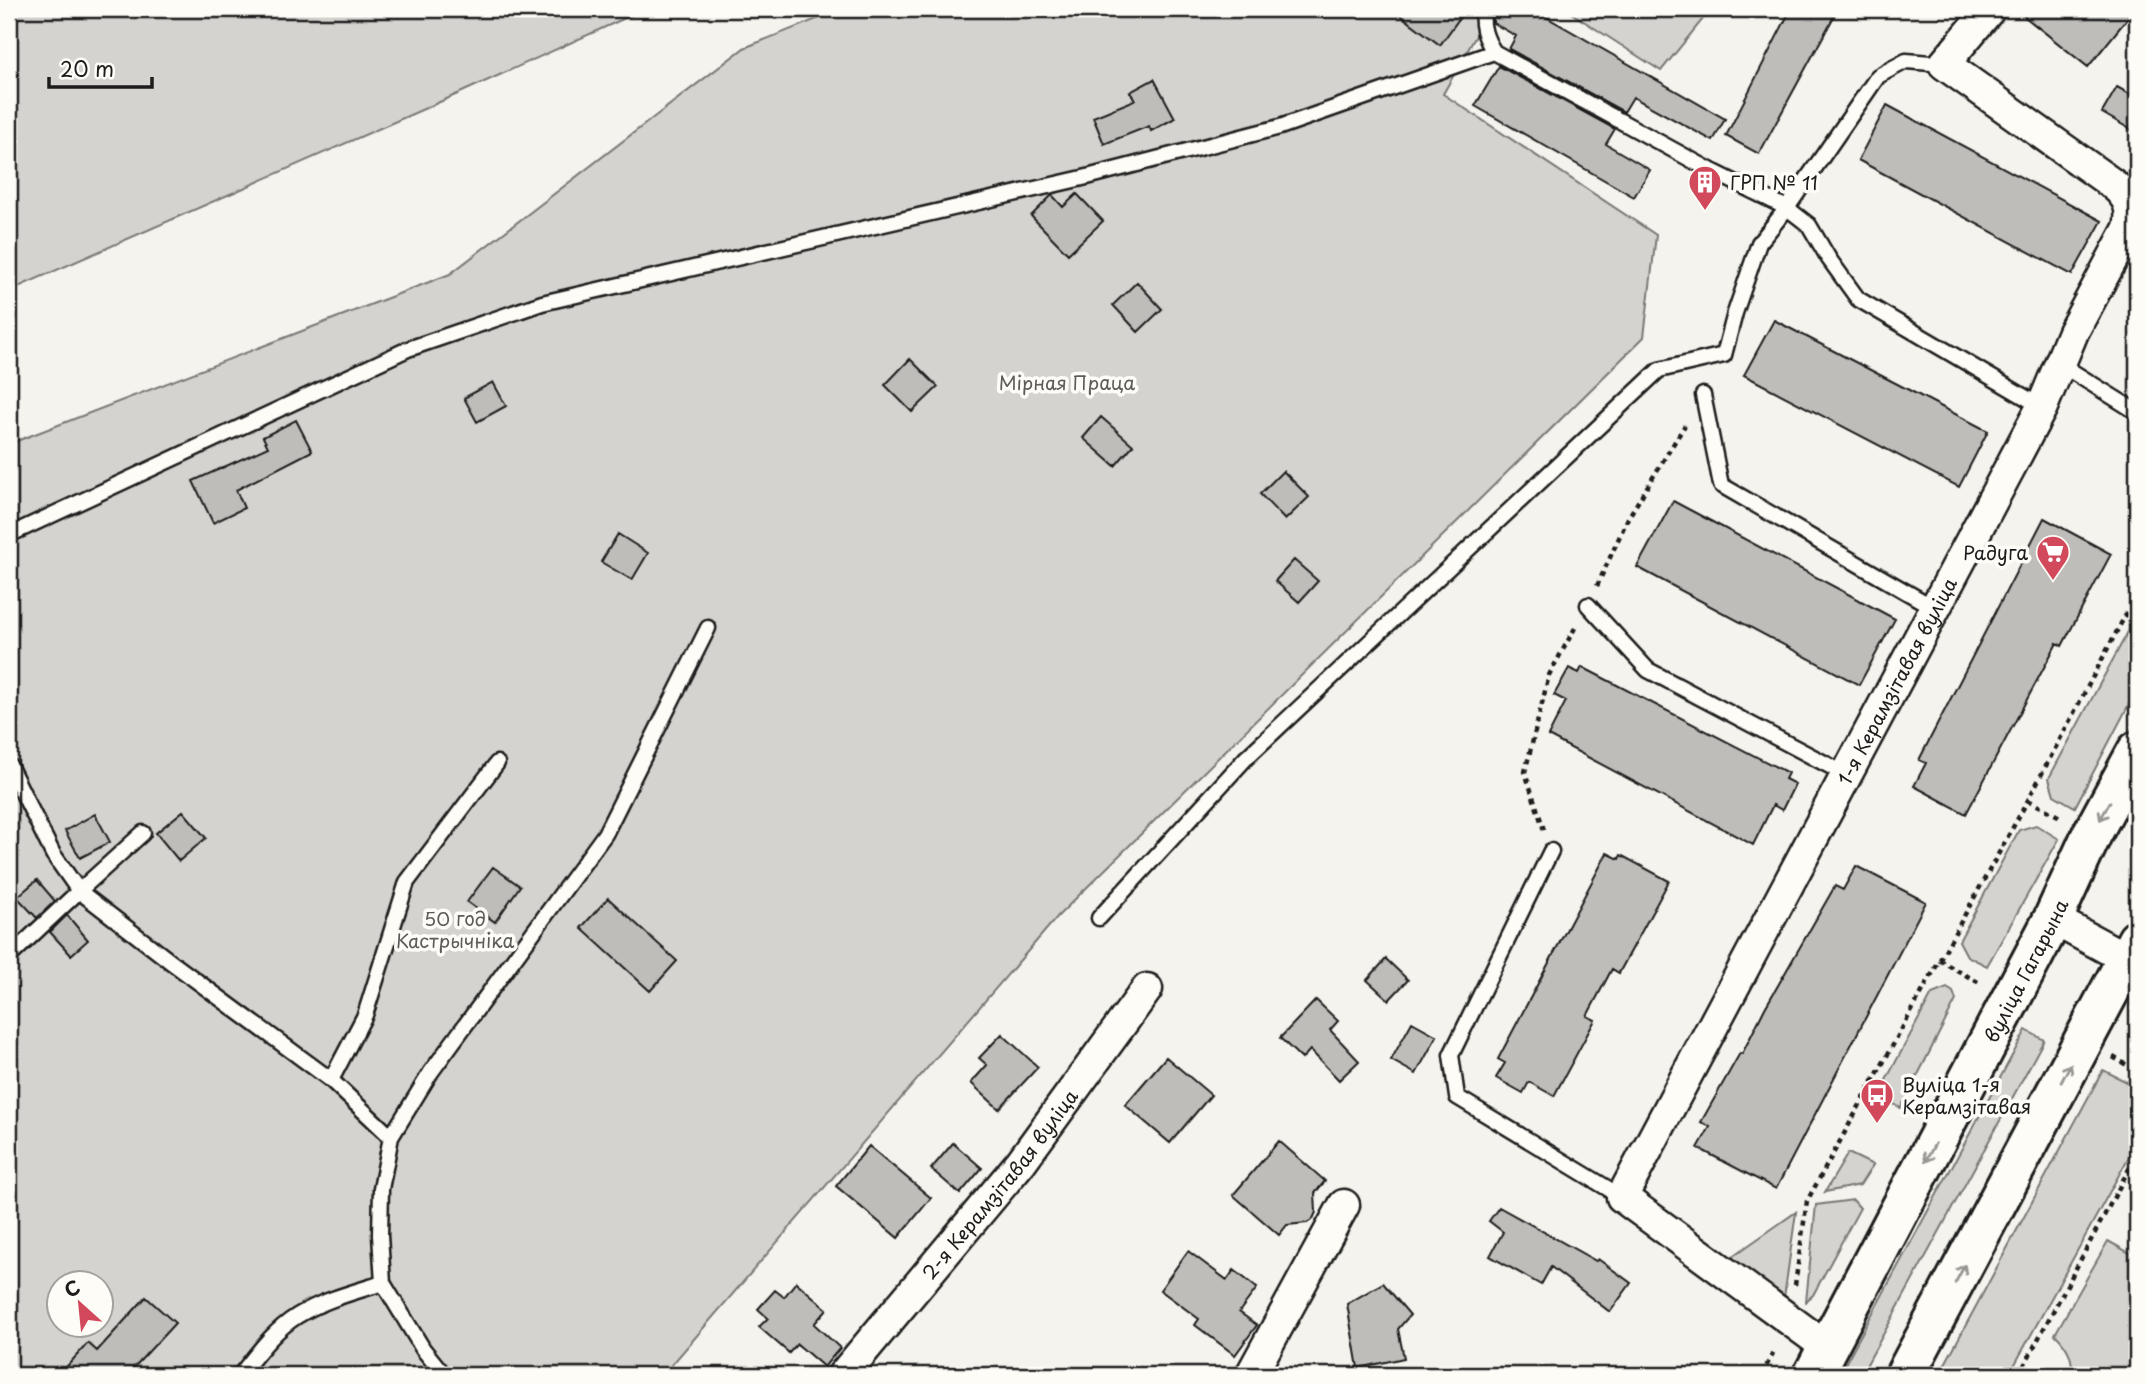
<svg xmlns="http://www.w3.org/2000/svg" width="2146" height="1384" viewBox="0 0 2146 1384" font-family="'Playpen Sans',sans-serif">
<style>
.green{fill:#d4d3cf;stroke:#787876;stroke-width:2;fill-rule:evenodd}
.building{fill:#bebdba;stroke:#1c1c1c;stroke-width:2}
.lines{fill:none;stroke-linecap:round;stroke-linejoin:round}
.service-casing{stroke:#1c1c1c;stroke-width:19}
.minor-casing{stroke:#1c1c1c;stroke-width:35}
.primary-casing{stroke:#1c1c1c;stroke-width:44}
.path{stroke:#1c1c1c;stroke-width:4.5;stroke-dasharray:5 5;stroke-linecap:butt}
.service{stroke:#fdfcf7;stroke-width:14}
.minor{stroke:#fdfcf7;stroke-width:30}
.primary{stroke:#fdfcf7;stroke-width:38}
.oneway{stroke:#989794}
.labels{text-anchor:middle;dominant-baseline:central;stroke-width:7;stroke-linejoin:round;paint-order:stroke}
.poi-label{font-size:19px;fill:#1c1c1c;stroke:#fdfcf7;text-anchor:start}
.park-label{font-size:19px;fill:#5c5c5b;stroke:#fdfcf7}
.street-label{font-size:19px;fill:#1c1c1c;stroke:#fdfcf7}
</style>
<rect width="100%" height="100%" fill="#f4f3ee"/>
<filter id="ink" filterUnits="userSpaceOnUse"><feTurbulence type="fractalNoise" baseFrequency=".0143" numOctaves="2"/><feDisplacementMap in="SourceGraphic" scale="14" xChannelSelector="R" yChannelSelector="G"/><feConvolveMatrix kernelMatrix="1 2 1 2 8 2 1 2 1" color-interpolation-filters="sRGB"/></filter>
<g filter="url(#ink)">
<!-- green -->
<path class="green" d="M 9,9 L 645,9 L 451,97 L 9,291 Z
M 842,9 L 1491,9 L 1443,94 L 1656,235 L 1644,337 L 1058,916 L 663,1375 L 9,1375 L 9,444 L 450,274 L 744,48 ZM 60,1282 L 102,1282 L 102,1324 L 60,1324 Z
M 1565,9 L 1711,9 L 1661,71 Z
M 2137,615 L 2137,689 L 2075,807 L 2054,795 L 2049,778 Z
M 2036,825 L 2059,839 L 1987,966 L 1967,956 L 1959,941 L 2019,830 Z
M 1947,988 L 1953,992 L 1956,1000 L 1901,1108 L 1878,1095 L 1932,994 Z
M 2026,1030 L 2044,1040 L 1861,1375 L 1839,1375 Z
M 2103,1070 L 2137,1087 L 2137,1142 L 2009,1375 L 1939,1375 Z
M 1848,1153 L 1873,1165 L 1860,1185 L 1825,1192 Z
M 1853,1200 L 1860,1208 L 1813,1295 L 1806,1301 L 1816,1205 Z
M 1796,1212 L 1784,1298 L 1729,1259 Z
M 2108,1241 L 2137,1257 L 2137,1375 L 2072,1375 C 2073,1357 2068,1347 2055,1334 Z"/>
<!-- building -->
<path class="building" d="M 1392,9 L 1466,9 L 1440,45 Z
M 1493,9 L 1532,9 L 1725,119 L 1713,141 L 1633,97 L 1624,112 L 1509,49 L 1516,36 L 1493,23 Z
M 1791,9 L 1838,9 L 1759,154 L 1726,136 Z
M 2015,9 L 2135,9 L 2088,67 Z
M 1499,66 L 1615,129 L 1606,144 L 1650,170 L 1634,197 L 1475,106 Z
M 1154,79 L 1175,118 L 1151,131 L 1149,126 L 1104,144 L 1093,117 L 1135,100 L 1130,92 Z
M 2117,87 L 2137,98 L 2137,133 L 2102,113 Z
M 1887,105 L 2102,221 L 2072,275 L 1858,160 Z
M 1077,194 L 1103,221 L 1068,254 L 1031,216 L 1052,195 L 1063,207 Z
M 1137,282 L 1162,309 L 1138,332 L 1113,305 Z
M 1774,320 L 1988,431 L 1959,487 L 1744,375 Z
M 910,359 L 938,387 L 912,412 L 885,385 Z
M 493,382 L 506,406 L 477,422 L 464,398 Z
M 1101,417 L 1133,445 L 1115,466 L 1083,438 Z
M 296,420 L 312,451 L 236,490 L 244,508 L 213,523 L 193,481 L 268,447 L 263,437 Z
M 1283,471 L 1309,497 L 1285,520 L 1260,494 Z
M 1673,501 L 1895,619 L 1859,685 L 1637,567 Z
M 2044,518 L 2111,554 L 2062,646 L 2057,643 L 1966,814 L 1914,786 L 1926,763 L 1919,760 Z
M 618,534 L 648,553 L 632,580 L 601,562 Z
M 1294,560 L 1318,581 L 1299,602 L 1275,581 Z
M 1582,667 L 1788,773 L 1785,779 L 1795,784 L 1782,810 L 1773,805 L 1753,845 L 1548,736 L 1566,701 L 1554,695 L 1569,668 L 1579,673 Z
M 183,811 L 206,838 L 179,861 L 156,833 Z
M 95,814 L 110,842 L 80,858 L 65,831 Z
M 1607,853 L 1619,859 L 1621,855 L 1669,881 L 1619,973 L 1612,969 L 1587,1016 L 1595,1020 L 1554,1096 L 1529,1082 L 1523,1093 L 1496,1078 L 1505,1063 L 1498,1059 Z
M 1856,866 L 1926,902 L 1776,1189 L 1698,1148 L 1710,1127 L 1701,1122 L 1740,1053 L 1742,1054 L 1765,1008 L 1835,886 L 1843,890 Z
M 493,867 L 520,886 L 495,922 L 467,902 Z
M 37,880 L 55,901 L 37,918 L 17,897 Z
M 608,898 L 677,961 L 650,991 L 581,928 Z
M 67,915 L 88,940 L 71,955 L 50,932 Z
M 1386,959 L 1408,980 L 1389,1000 L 1367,980 Z
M 1316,1000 L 1338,1021 L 1330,1030 L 1359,1061 L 1339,1080 L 1310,1050 L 1302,1059 L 1280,1038 Z
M 1412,1022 L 1437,1036 L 1416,1074 L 1391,1060 Z
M 1002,1034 L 1038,1067 L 999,1109 L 971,1083 L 987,1065 L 979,1058 Z
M 1166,1057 L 1211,1095 L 1170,1143 L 1125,1105 Z
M 1279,1141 L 1325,1181 L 1315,1193 L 1316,1212 L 1313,1219 L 1307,1223 L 1287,1225 L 1279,1235 L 1233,1195 Z
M 953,1143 L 982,1168 L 960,1194 L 931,1169 Z
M 869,1146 L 931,1198 L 898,1238 L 836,1186 Z
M 1499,1207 L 1596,1261 L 1598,1259 L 1631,1283 L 1610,1312 L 1551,1267 L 1541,1285 L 1490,1256 L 1503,1232 L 1489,1221 Z
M 1188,1251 L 1227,1280 L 1234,1270 L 1257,1288 L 1239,1312 L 1257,1325 L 1235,1355 L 1195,1325 L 1199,1319 L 1160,1290 Z
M 796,1282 L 827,1309 L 814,1324 L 840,1348 L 824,1367 L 797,1344 L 789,1353 L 759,1327 L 768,1318 L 758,1309 L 775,1290 L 784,1297 Z
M 1383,1283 L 1410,1315 L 1398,1329 L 1404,1358 L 1358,1368 L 1347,1304 Z
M 146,1297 L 175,1323 L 127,1375 L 59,1375 L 88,1343 L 97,1351 Z"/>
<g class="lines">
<defs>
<path id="service" d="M 1483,9 C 1481,26 1485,38 1494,52 L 1710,170 L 1787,208 L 1809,225 L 1829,259 L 1858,299 L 2042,407
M 2060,364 L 2137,412
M 1703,395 L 1721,485 L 1936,609
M 9,535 L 408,349 L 542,303 L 1087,177 L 1280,127 L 1494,52
M 1588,605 L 1648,670 L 1847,775
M 9,765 L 53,854 L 79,891 L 143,833
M 1551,851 L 1451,1055 L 1457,1097 L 1622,1197
M 1099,918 L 1246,758 L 1659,370 L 1724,355 L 1735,313 L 1759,243 L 1787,208 L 1878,76 L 1906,61 L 1944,64
M 9,957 L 79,891 L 171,962 L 331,1080
M 391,1137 L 331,1080 L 365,1015 L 407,882 L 497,763
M 240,1375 C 257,1354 273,1331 297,1316 C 323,1300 354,1292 383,1283
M 444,1375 L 423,1349 L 383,1283 L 380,1235 L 381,1189 L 391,1137 L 431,1072 L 605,834 L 708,628"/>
<g id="minor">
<path d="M 2053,919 L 2127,959"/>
<path id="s1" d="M 1828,1348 L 1622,1197 L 2042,407 L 2073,332 L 2129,228 C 2133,208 2129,198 2114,185 L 1944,64 L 1990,9"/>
<path id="s2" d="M 843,1375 L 1021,1162 L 1147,989"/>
<path d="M 1251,1375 L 1344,1205"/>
</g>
<g id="primary">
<path id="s3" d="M 1813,1375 L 2053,919 L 2092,834 L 2137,751"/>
<path d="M 1905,1375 L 2137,940"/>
</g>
</defs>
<!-- service casing -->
<use href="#service" class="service-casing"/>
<!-- minor casing -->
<use href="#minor" class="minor-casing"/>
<!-- primary casing -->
<use href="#primary" class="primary-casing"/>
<!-- path -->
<path class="path" d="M 1597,586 L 1628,518 L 1685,425
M 2028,800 L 2062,818
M 1544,830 L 1525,772 L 1549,675 L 1575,628
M 1939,960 L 1978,982
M 2113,1057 L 2137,1071
M 1795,1285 L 1807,1201 L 2028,800 L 2137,593
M 1762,1375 L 1775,1349
M 2019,1375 L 2137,1154"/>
<!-- service -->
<use href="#service" class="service"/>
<!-- minor -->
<use href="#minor" class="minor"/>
<!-- primary -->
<use href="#primary" class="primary"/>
</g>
<!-- one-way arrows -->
<defs><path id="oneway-shaft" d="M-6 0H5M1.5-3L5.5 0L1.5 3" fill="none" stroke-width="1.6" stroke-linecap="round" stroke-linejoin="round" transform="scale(1.75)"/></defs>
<g class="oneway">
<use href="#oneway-shaft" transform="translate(2105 811) rotate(119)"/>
<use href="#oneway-shaft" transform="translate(2066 1073) rotate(-62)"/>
<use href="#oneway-shaft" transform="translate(1930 1153) rotate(118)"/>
<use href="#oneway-shaft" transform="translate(1960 1274) rotate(-62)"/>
</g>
</g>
<!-- icons -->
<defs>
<symbol id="building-pin" viewBox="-11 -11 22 30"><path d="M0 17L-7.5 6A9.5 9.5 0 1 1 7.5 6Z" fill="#d1495b" stroke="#fdfcf7"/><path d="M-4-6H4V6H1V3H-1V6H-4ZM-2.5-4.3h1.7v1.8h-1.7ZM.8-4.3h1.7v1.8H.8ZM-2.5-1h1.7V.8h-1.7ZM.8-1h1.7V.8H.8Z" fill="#fff"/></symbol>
<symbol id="supermarket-pin" viewBox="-11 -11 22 30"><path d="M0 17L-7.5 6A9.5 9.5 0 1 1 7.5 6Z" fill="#d1495b" stroke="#fdfcf7"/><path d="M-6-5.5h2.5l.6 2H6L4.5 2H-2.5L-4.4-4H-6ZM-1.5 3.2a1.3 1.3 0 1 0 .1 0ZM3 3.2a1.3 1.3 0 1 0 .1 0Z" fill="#fff"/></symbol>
<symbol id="bus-pin" viewBox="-11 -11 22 30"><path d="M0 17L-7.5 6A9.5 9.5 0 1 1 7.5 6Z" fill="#d1495b" stroke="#fdfcf7"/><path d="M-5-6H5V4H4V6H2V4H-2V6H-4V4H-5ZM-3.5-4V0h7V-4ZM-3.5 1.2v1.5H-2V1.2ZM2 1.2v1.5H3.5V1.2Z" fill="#fff"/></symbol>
</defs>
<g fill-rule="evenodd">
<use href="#building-pin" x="1686" y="163" width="38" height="52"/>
<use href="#supermarket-pin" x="2034" y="533" width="38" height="52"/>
<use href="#bus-pin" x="1858" y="1076" width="38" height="52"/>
</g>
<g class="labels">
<!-- poi labels -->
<g class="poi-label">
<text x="1730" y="182">ГРП № 11</text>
<text x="2028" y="552" text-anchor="end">Радуга</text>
<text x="1902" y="1084">Вуліца 1-я<tspan x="1902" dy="22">Керамзітавая</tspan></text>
</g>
<!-- park labels -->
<g class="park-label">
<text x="1067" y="382">Мірная Праца</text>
<text x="455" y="918">50 год<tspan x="455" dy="22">Кастрычніка</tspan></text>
</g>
<!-- street labels -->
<g class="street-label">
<text stroke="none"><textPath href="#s1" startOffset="840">1-я Керамзітавая вуліца</textPath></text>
<text stroke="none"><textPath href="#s3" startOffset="457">вуліца Гагарына</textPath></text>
<text stroke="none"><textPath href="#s2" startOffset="247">2-я Керамзітавая вуліца</textPath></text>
</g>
</g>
<!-- margin -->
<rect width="2146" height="1384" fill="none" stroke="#fdfcf7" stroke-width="35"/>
<rect x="18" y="18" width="2111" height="1349" fill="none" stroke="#1c1c1c" stroke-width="2.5" filter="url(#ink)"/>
<!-- north arrow -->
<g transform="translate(80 1304) rotate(333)"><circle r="33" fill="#fdfcf7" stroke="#a3a29f" stroke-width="2"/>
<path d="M0-5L12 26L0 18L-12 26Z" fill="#d1495b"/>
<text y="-10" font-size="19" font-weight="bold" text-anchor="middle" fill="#1c1c1c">С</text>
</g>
<!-- scale -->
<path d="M49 77v10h103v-10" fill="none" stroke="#1c1c1c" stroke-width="3.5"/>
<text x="60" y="77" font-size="21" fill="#1c1c1c" stroke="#fdfcf7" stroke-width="5" paint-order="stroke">20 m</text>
</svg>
